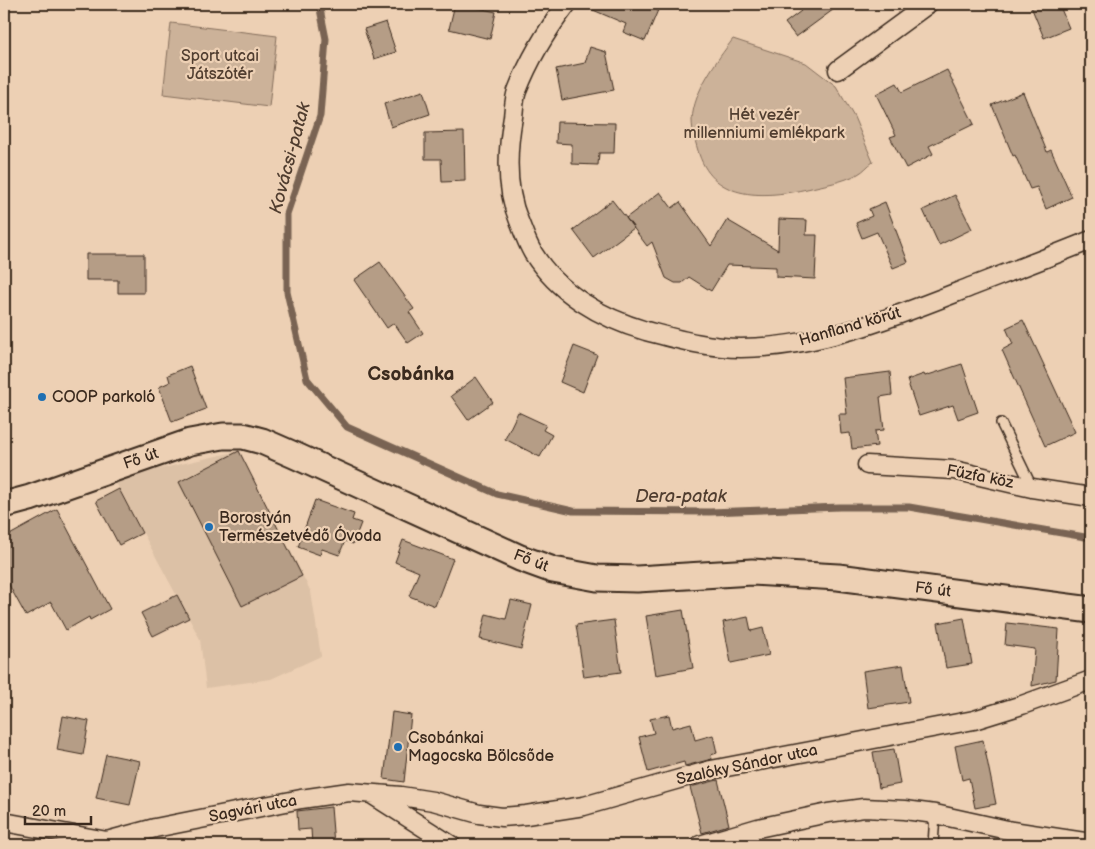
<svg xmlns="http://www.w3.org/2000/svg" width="1095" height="849" viewBox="0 0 1095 849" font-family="'Balsamiq Sans',sans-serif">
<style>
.built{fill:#dcc1a6}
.green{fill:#ccb299;stroke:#846e5c}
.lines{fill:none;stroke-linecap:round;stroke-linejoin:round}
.stream{stroke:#796452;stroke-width:7}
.building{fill:#b59d86;stroke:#3b2a1e}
.lane-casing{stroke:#3b2a1e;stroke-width:12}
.street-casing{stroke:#3b2a1e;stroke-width:21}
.secondary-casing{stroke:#3b2a1e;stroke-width:29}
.lane{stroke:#edd0b4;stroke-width:9}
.street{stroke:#edd0b4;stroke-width:18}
.secondary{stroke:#edd0b4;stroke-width:25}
.poi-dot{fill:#1f6fb2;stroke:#edd0b4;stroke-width:2}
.labels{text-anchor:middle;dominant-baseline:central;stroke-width:4.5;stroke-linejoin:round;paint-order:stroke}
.park-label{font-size:16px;fill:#513e30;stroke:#edd0b4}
.street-label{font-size:16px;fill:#3b2a1e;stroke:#edd0b4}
.poi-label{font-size:16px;fill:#3b2a1e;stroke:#edd0b4;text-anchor:start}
.water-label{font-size:18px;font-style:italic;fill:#503d2f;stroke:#edd0b4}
.quarter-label{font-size:19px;font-weight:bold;fill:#3b2a1e;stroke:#edd0b4}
</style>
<rect width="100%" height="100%" fill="#edd0b4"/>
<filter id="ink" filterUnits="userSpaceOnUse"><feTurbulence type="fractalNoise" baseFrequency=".02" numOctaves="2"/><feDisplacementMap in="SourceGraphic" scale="10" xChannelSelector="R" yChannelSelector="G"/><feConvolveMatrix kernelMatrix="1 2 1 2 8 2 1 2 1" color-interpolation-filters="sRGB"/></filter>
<g filter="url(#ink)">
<!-- built -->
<path class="built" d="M 239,451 L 311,592 L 321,656 L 271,679 L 206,688 L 200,639 L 114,479 Z"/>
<!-- green -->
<path class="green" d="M 171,23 L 277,36 L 269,107 L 163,94 Z
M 733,39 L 806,63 L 836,86 L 854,117 L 873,162 C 868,165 864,171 858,174 C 843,182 824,185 807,189 C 766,198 715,202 699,154 C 696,144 692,131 692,120 C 694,90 716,62 733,39 Z"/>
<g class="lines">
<!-- stream -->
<path class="stream" d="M 319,4 L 326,39 L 320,116 L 287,214 L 287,292 L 307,379 L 347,427 L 497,494 L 573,511 L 710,512 L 840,507 L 909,507 L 1091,538"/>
</g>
<!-- building -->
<path class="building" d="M 455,4 L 461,4 L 496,12 L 490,39 L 449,29 Z
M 579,4 L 642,4 L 658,10 L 645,41 L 623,32 L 626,24 Z
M 796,4 L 841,4 L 796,37 L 785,23 L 801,11 Z
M 1030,4 L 1059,4 L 1069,28 L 1044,38 Z
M 386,22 L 396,52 L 374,59 L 364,29 Z
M 590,47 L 606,52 L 614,90 L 562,100 L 556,69 L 585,63 Z
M 947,70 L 974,124 L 929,146 L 933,154 L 906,168 L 890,137 L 896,135 L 876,94 L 897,83 L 902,92 Z
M 423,91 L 430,114 L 391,127 L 384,104 Z
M 1023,92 L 1047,152 L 1051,150 L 1072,197 L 1046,209 L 1037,187 L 1030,189 L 1015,155 L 1013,156 L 992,105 Z
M 557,122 L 615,123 L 614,153 L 599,153 L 598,165 L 572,164 L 572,144 L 556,143 Z
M 464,132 L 465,181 L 442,182 L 441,159 L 425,159 L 425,133 Z
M 660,192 L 672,208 L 680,202 L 711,246 L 727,220 L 778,250 L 779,219 L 807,220 L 806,235 L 817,235 L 815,279 L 776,277 L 776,267 L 727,265 L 711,291 L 689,277 L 682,283 L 675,283 L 666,278 L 652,242 L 647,246 L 626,218 Z
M 955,195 L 972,229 L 939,245 L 923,210 Z
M 612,200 L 634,228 L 594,258 L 573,230 Z
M 885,202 L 908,262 L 893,268 L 877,232 L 862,238 L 856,223 L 872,216 L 869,209 Z
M 86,254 L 144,254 L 144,293 L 118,293 L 118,280 L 86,280 Z
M 380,262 L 414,309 L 409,312 L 423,333 L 408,343 L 394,323 L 387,328 L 354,280 Z
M 1023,320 L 1075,432 L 1045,446 L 1002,350 L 1013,344 L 1006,328 Z
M 574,346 L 597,355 L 583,392 L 560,382 Z
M 962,364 L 978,412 L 958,419 L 953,405 L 919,416 L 907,380 L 924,374 L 925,376 Z
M 190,366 L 206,409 L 172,422 L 159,387 L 170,382 L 168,375 Z
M 890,372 L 892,395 L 880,397 L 884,430 L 875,431 L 877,446 L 852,449 L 850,433 L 841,434 L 839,414 L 847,414 L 843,378 Z
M 476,377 L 493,402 L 468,420 L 451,396 Z
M 518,412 L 546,425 L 543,430 L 552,435 L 540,457 L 505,439 Z
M 239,451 L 302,576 L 242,606 L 179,482 Z
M 119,489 L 142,533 L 119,545 L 96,501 Z
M 315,500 L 354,514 L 352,520 L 361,523 L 353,544 L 345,541 L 339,555 L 322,549 L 320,555 L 298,547 Z
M 57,509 L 110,609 L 90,620 L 89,617 L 66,630 L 51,602 L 26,616 L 4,576 L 4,538 Z
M 403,540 L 453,559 L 435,606 L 409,596 L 419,572 L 395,562 Z
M 177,595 L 189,618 L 153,636 L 141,613 Z
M 511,600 L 532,605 L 521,649 L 480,639 L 486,614 L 506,619 Z
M 683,610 L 693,668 L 656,675 L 646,616 Z
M 748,617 L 751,631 L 763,628 L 769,655 L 731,663 L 723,622 Z
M 964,618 L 972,664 L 946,668 L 938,623 Z
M 614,620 L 621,672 L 584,677 L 576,625 Z
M 1007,623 L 1059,629 L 1056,680 L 1032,686 L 1035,649 L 1005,645 Z
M 903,665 L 909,702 L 868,708 L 863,671 Z
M 392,712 L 411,715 L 404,782 L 384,779 Z
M 669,715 L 672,728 L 691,723 L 695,740 L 713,735 L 717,753 L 711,755 L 712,759 L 685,766 L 684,762 L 648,772 L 639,737 L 654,733 L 650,719 Z
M 63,716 L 89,721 L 83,755 L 57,750 Z
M 983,740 L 996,804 L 975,808 L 969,778 L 962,780 L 955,746 Z
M 894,749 L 900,784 L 879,788 L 873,752 Z
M 106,754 L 140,761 L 130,805 L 96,798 Z
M 718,780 L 729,825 L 702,833 L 690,787 Z
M 331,807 L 334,845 L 312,845 L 311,829 L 298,830 L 297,811 Z"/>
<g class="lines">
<defs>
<path id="lane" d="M 1001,423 L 1032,487
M 933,845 L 935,814"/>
<path id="street" d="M 567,4 C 547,30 529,60 517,91 C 514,99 514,109 513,117 C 507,151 505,188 519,221 C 523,231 527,243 533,253 C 558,293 601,318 646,331 C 677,339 708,348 741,348 C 821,348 899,315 973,286 C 1012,271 1052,256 1091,240
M 838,70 L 928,4
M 867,465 L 954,470 L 1032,488 L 1091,497
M 371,794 L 451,845
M 4,822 L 107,841 L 118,845
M 107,841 L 155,828 L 301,799 L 349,792 L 401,796 L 433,801 L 479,814 L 502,817 L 526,815 L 584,806 L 711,770 L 974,720 L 1022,705 L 1091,680
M 700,845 L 758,828 L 828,813 L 864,808 L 905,810 L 935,814 L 1012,831 L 1091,843"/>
<path id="secondary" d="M 4,505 L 30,498 L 190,442 L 223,436 L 243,436 L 262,441 L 294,455 L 520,558 L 553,570 L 597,578 L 637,579 L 752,572 L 838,577 L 1091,610"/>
</defs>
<!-- lane casing -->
<use href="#lane" class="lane-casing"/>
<!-- street casing -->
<use href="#street" class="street-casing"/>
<!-- secondary casing -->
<use href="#secondary" class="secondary-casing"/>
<!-- lane -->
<use href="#lane" class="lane"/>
<!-- street -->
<use href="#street" class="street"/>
<!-- secondary -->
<use href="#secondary" class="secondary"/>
</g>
</g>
<!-- markers -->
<g class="poi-dot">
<circle cx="42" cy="397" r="5"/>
<circle cx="209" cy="527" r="5"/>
<circle cx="398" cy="747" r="5"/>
</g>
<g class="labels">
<!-- park labels -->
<g class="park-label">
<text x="220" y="56">Sport utcai<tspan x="220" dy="18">Játszótér</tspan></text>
<text x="764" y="115">Hét vezér<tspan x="764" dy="18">millenniumi emlékpark</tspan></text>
</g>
<!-- street labels -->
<g class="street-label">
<text transform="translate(850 327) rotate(-16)">Hanfland körút</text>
<text transform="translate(141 459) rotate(-19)">Fő út</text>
<text transform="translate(980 477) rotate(11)">Fűzfa köz</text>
<text transform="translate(531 561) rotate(21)">Fő út</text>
<text transform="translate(933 590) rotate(7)">Fő út</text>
<text transform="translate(747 765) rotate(-12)">Szalóky Sándor utca</text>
<text transform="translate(253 809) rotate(-11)">Sagvári utca</text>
</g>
<!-- poi labels -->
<g class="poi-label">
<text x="52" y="397">COOP parkoló</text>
<text x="219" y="518">Borostyán<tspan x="219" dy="18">Természetvédő Óvoda</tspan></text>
<text x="408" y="738">Csobánkai<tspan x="408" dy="18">Magocska Bölcsőde</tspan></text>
</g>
<!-- water labels -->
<g class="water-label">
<text transform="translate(290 158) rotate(-75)">Kovácsi-patak</text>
<text x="681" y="496">Dera-patak</text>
</g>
<!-- quarter labels -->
<g class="quarter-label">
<text x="411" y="374">Csobánka</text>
</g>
</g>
<!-- margin -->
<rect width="1095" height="849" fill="none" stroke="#edd0b4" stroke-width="20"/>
<rect x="10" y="10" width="1075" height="829" fill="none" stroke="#3b2a1e" stroke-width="2" filter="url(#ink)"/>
<!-- scale -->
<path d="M25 816v8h66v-8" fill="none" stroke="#3b2a1e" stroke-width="2.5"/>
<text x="32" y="816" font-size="15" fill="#3b2a1e" stroke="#edd0b4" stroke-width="4" paint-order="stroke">20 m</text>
</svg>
